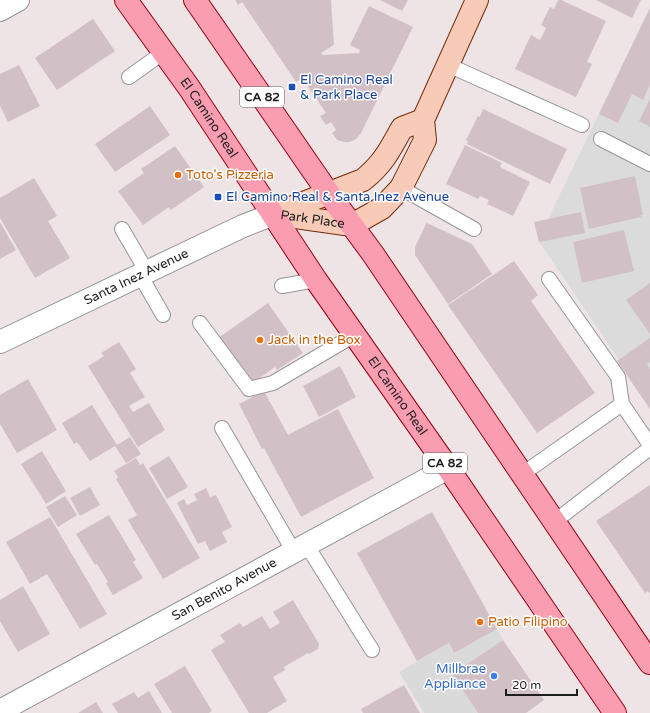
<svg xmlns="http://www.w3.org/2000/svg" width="650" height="713" viewBox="0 0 650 713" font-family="'Varela Round',sans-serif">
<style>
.residential{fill:#dcdbdc}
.parking{fill:#dadada}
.building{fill:#d1c1c7}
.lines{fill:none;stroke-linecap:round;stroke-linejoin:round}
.service-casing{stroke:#959595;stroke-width:16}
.minor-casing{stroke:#959595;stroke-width:24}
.secondary-casing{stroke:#732b07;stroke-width:24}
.primary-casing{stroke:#950312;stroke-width:24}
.service{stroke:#fff;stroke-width:14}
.minor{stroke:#fff;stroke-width:22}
.secondary{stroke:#f8cab8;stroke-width:22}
.primary{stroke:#fa9db1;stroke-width:22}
.transit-dot{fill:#1a4fb4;stroke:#fff;stroke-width:1.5}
.food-dot{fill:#e8710a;stroke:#fff;stroke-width:1.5}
.shop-dot{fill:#3f7fe0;stroke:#fff;stroke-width:1.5}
.labels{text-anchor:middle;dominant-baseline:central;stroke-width:3;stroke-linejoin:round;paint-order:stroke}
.shield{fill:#fff;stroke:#626262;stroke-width:1}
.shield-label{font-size:12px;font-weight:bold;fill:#1e1e1e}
.transit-label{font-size:13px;fill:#164399;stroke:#fff;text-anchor:start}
.street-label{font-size:13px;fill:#1e1e1e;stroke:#fff}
.food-label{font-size:13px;fill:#c56008;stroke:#fff;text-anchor:start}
.shop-label{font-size:13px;fill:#366cbe;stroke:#fff;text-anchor:end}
</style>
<rect width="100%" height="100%" fill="#efe4e5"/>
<!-- residential -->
<path class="residential" d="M 650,7 L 650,406 L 538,240 Z"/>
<!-- parking -->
<path class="parking" d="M 497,629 L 503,640 L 452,674 L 478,713 L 424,713 L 399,672 L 449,643 L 454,653 Z"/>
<!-- building -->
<path class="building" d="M 235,0 L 331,0 L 334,45 L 321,53 L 323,55 L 359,53 L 360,50 L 350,45 L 369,6 L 413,27 L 361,133 L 356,139 L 350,142 L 344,142 L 337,140 L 332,133 L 336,130 L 331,122 L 326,125 L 320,116 L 326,113 L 302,78 L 296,82 L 242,2 L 238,5 Z
M 380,0 L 408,0 L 402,11 Z
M 558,0 L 561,0 L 606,21 L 587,62 L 592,64 L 576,97 L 515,69 L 531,35 L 540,40 L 546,28 L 541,25 L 550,7 L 554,9 Z
M 596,0 L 641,0 L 632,18 Z
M 650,8 L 650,85 L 643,100 L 632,94 L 618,123 L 599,114 Z
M 93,19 L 115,51 L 57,90 L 35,58 Z
M 19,65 L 40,106 L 8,122 L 0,106 L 0,74 Z
M 650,99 L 650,127 L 639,121 Z
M 150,106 L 170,135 L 115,172 L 95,144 Z
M 483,109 L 567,149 L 550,184 L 467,144 L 468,141 L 466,140 L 478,116 L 480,117 Z
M 465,145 L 502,163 L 500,167 L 530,182 L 513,216 L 487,204 L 489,200 L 480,196 L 478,199 L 446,184 Z
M 175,146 L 204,187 L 171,210 L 169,207 L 143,225 L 118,191 L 144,173 L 141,169 Z
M 635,176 L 643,215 L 641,215 L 641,217 L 589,229 L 580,188 Z
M 34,178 L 57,216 L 48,221 L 70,258 L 35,278 L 0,218 L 0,198 Z
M 581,212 L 585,233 L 539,242 L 534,222 Z
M 0,222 L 16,250 L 0,259 Z
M 427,222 L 427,223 L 472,244 L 492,274 L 448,304 L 415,255 L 415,247 Z
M 624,230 L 634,271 L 582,283 L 573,242 Z
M 514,261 L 538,295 L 531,301 L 595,393 L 537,433 L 448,305 Z
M 650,283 L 650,334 L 626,300 Z
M 268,303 L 303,353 L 277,370 L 275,367 L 250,385 L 218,338 Z
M 650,338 L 650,362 L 647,364 L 650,369 L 650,409 L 617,361 Z
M 119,342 L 136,369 L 130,373 L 145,397 L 129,406 L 133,412 L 149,403 L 165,430 L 138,447 L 88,366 L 104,356 L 101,353 Z
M 340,366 L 356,397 L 319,417 L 303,386 Z
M 28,379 L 57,430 L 17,453 L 0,424 L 0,395 Z
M 264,391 L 288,435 L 338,409 L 374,478 L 301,517 L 264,448 L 262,449 L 239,404 Z
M 92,405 L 117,445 L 130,437 L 141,454 L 126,463 L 115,446 L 90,461 L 77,442 L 74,444 L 62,423 Z
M 42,451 L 66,491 L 46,504 L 21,464 Z
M 169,456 L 188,487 L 167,499 L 149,468 Z
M 136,458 L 140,465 L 143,463 L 200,558 L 163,579 L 128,520 L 137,515 L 116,479 L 118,477 L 114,471 Z
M 650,485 L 650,594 L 648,591 L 645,593 L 596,521 Z
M 90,487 L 100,505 L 80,516 L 70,498 Z
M 206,488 L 210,497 L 216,495 L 232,527 L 222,532 L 227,542 L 210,551 L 205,541 L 198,544 L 177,503 L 184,499 L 187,505 L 197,500 L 194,494 Z
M 65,496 L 77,515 L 58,527 L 46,507 Z
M 432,512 L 497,629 L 454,653 L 449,643 L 417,661 L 357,553 Z
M 109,515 L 136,560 L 133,562 L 143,578 L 113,595 L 106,583 L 108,582 L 97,564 L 95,565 L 76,534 Z
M 50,517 L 107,614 L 80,629 L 47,574 L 30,584 L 6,542 Z
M 23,586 L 50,634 L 18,652 L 0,621 L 0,600 Z
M 293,600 L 319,644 L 318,649 L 309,654 L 308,653 L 284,667 L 285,670 L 273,677 L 287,701 L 267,713 L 249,713 L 211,650 L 225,642 L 220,635 L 240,623 L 243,627 L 262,616 L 270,629 L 280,623 L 273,612 Z
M 503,640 L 544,700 L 526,713 L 478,713 L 452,674 Z
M 185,666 L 212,711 L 209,713 L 172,713 L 154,684 Z
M 404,685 L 420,713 L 363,713 L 361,709 Z
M 149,691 L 162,713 L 118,713 L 112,704 L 134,692 L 138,698 Z
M 96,702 L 103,713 L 78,713 Z"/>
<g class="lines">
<defs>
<path id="service" d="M 448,65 L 582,125
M 129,77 L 164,52
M 601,139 L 650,164
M 401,188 L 474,229
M 122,229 L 147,272
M 140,275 L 163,315
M 549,279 L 618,377 L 622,404
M 282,286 L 316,280
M 200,323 L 249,389 L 273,383 L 356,334
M 222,428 L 294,552
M 521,475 L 622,404 L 650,445
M 554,522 L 650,448
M 306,544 L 372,650"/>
<g id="minor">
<path d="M 0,10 L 18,0"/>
<path id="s1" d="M 0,342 L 243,226 L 274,214"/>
<path id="s2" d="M 0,711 L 448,468"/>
</g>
<g id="secondary">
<path id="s3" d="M 274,214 L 352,225 L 382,208 L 401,188 L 425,140 L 423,120 L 477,0"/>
<path d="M 275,214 L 363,180 C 383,164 390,150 402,128 L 423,120"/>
</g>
<g id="primary">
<path id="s4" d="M 126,0 L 190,89 L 316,280 L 448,468 L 615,713"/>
<path d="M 195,0 L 329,194 L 373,254 L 650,663"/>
</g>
</defs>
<!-- service casing -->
<use href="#service" class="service-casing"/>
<!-- minor casing -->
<use href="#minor" class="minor-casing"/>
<!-- secondary casing -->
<use href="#secondary" class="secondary-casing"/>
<!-- primary casing -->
<use href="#primary" class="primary-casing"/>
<!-- service -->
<use href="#service" class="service"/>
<!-- minor -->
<use href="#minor" class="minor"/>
<!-- secondary -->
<use href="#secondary" class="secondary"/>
<!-- primary -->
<use href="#primary" class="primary"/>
</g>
<!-- markers -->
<g class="transit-dot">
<rect x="288" y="83" width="8" height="8" rx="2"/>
<rect x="214" y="193" width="8" height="8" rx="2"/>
</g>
<g class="food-dot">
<circle cx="178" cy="175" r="4"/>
<circle cx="260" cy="340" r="4"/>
<circle cx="480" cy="622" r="4"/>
</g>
<circle class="shop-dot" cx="494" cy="676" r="4"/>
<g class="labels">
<!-- shield labels -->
<g class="shield">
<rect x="240" y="87" width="44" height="20" rx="3"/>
<rect x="423" y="453" width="44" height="20" rx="3"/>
</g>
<g class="shield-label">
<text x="262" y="97">CA 82</text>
<text x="445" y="463">CA 82</text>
</g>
<!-- transit labels -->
<g class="transit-label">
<text x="300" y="80">El Camino Real<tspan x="300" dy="15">&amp; Park Place</tspan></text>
<text x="226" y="197">El Camino Real &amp; Santa Inez Avenue</text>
</g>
<!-- street labels -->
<g class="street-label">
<text stroke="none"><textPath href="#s4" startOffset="144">El Camino Real</textPath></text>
<text stroke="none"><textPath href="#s3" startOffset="39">Park Place</textPath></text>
<text stroke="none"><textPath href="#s1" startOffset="151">Santa Inez Avenue</textPath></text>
<text stroke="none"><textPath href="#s4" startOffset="480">El Camino Real</textPath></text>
<text stroke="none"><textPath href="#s2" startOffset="255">San Benito Avenue</textPath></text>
</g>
<!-- food labels -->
<g class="food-label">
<text x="186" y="175">Toto's Pizzeria</text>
<text x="268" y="340">Jack in the Box</text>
<text x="488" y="622">Patio Filipino</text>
</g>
<!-- shop labels -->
<g class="shop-label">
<text x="486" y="669">Millbrae<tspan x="486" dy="15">Appliance</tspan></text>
</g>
</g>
<!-- scale -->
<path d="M506 689v6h71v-6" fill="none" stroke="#1e1e1e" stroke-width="2"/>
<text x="512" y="689" font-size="12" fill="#1e1e1e" stroke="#ffffff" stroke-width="3" paint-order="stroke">20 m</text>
</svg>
